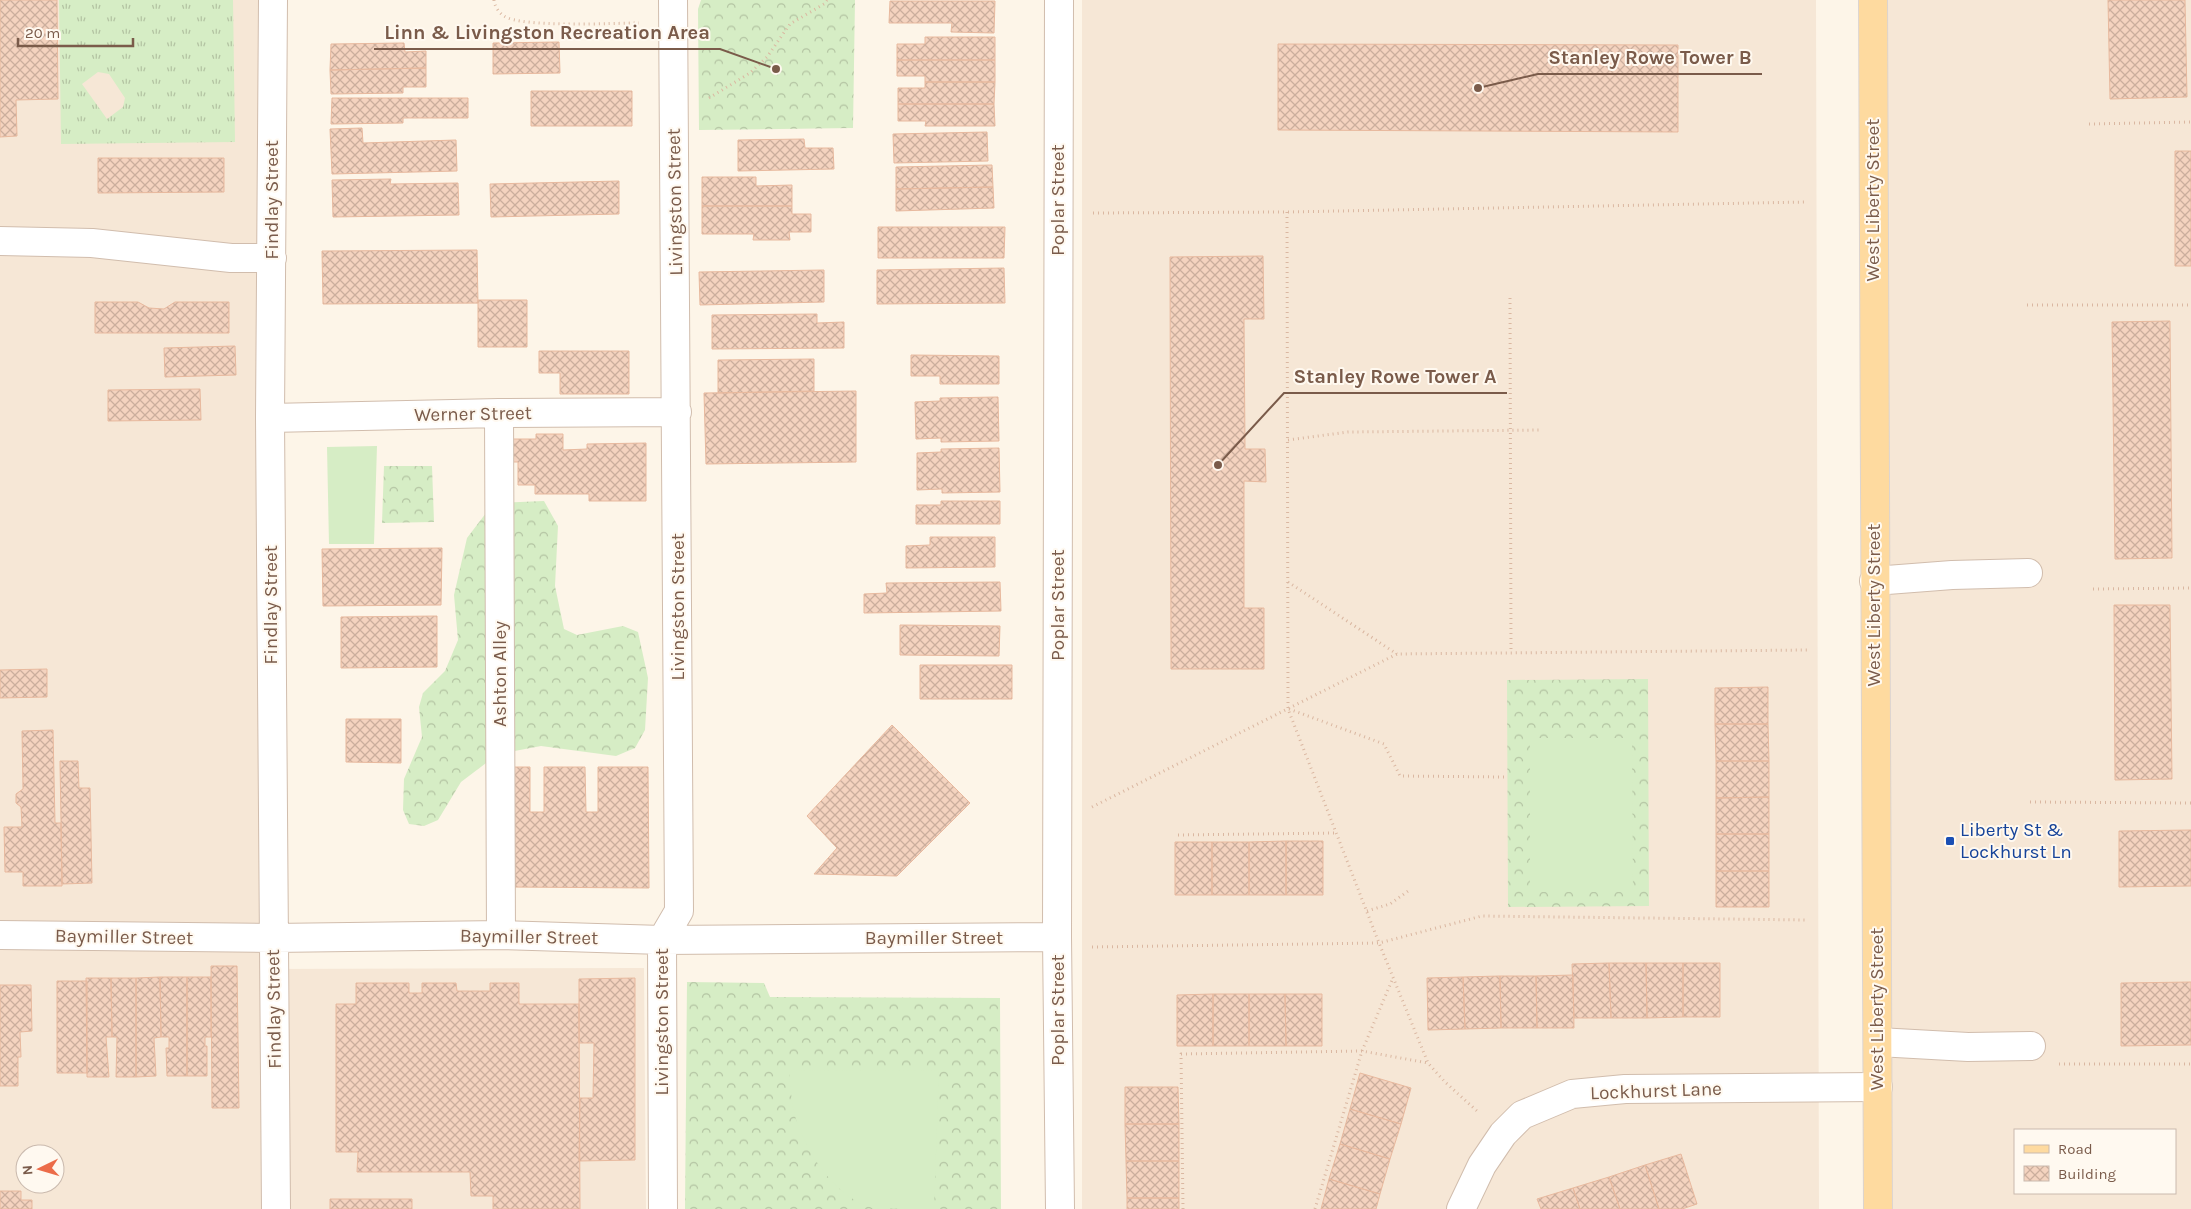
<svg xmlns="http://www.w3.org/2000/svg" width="2191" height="1209" viewBox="0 0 2191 1209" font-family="Karla,sans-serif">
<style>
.residential{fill:#f6e7d6;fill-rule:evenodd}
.grass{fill:url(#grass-tufts);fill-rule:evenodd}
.forest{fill:url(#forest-crowns)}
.garden{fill:#d6edc5}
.building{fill:url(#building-cross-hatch);stroke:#e8b99e}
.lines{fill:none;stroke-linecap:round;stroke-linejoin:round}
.minor-casing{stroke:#d1bdad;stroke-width:30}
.major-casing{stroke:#dcd4d0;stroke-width:30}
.path{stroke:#dab7a1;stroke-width:3;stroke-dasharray:1 4;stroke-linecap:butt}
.minor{stroke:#fff;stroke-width:28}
.major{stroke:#feda9f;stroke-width:28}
.transit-dot{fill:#1a4fb4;stroke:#fff9f0;stroke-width:2}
.labels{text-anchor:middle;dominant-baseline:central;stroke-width:4;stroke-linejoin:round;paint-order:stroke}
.street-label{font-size:19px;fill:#7a5b4a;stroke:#fff9f0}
.transit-label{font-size:19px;fill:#164399;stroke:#fff9f0;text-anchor:start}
.leader{fill:none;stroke:#7a5b4a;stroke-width:2}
.callout-dot{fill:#7a5b4a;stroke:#fff9f0;stroke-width:2}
.callout-label{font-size:20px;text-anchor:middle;font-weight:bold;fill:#7a5b4a;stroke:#fff9f0;stroke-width:4;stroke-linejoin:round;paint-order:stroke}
</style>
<defs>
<pattern id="grass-tufts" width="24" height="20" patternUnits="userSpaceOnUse" patternTransform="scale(1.25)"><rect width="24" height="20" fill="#d6edc5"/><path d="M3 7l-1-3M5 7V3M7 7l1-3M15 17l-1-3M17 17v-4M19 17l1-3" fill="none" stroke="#b3c3a2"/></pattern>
<pattern id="forest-crowns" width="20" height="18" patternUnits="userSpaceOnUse" patternTransform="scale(1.25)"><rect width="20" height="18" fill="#d6edc5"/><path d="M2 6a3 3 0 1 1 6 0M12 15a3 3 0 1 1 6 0" fill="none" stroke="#b3c3a2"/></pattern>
<pattern id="building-cross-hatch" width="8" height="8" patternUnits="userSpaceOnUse" patternTransform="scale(1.25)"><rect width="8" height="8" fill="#f4d3bf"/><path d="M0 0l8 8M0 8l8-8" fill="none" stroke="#cbae9d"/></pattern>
</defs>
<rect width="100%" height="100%" fill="#fdf5e8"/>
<!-- residential -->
<path class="residential" d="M 0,0 L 260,0 L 264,969 L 644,968 L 646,1209 L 0,1209 ZM 25,1154 L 55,1154 L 55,1184 L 25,1184 Z
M 1082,0 L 1816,0 L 1819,1209 L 1082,1209 Z
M 1873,0 L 2191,0 L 2191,1209 L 1878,1209 ZM 2015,1130 L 2175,1130 L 2175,1193 L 2015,1193 Z"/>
<!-- grass -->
<path class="grass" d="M 59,0 L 233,0 L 235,142 L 61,144 ZM 98,72 L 109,74 L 125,98 L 123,107 L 107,119 L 82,84 Z"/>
<!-- forest -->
<path class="forest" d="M 701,0 L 855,0 L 853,128 L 699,130 L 698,9 Z
M 384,466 L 432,466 L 434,522 L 382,523 Z
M 544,501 L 558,526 L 555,586 L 564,629 L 577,635 L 623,626 L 638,632 L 648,678 L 645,730 L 635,748 L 616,756 L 541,746 L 498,754 L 461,782 L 438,820 L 424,826 L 409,824 L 403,810 L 404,779 L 422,737 L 419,707 L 423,693 L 445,671 L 458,640 L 454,595 L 467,538 L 486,513 L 498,503 Z
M 1648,679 L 1649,906 L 1508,907 L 1507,680 Z
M 687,982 L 764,983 L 770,997 L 1000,998 L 1001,1209 L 685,1209 Z"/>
<!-- garden -->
<path class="garden" d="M 377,446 L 374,544 L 329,544 L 327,447 Z
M 1530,738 L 1632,738 L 1633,892 L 1530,892 Z
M 789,1070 L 939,1071 L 934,1209 C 919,1209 887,1209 873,1208 C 834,1198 801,1146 793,1108 C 791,1095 790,1082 789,1070 Z"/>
<!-- building -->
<path class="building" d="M 0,0 L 57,0 L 58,99 L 16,100 L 17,136 L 0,137 Z
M 2108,0 L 2185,0 L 2187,97 L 2110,99 Z
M 890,1 L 995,1 L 994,33 L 951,32 L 952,23 L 889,23 Z
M 925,37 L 995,37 L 995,60 L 897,60 L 897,44 L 925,44 Z
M 559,42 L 560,73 L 493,74 L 493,43 Z
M 404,43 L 405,52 L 426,51 L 426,68 L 330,70 L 331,44 Z
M 1278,44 L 1678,45 L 1678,132 L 1278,130 Z
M 897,60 L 995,60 L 995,82 L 925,82 L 925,76 L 897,76 Z
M 426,68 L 426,87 L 403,87 L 403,93 L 331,94 L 330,70 Z
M 925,82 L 995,82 L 994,104 L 898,104 L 898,88 L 925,88 Z
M 531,91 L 632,91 L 632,126 L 531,126 Z
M 332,98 L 468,98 L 468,118 L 403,118 L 403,123 L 331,124 Z
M 898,104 L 994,104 L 995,126 L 925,126 L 926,121 L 898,121 Z
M 362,128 L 363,143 L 456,140 L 457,171 L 332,174 L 330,129 Z
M 987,132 L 988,161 L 894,163 L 893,134 Z
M 804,139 L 805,148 L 833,148 L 834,169 L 738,171 L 738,140 Z
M 2175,151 L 2191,151 L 2191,266 L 2175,266 Z
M 98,158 L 224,158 L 224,192 L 98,193 Z
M 992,165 L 993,187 L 896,189 L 896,167 Z
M 702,177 L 756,177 L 756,186 L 792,185 L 792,206 L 702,206 Z
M 391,179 L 390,184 L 458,183 L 459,215 L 333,217 L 332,180 Z
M 619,181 L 619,214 L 491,217 L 490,184 Z
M 993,187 L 994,208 L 896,211 L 896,189 Z
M 702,206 L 792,206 L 792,214 L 811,214 L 811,232 L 789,232 L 790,240 L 753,240 L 754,234 L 702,234 Z
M 878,227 L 1005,227 L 1004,258 L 878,258 Z
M 477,250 L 478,303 L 323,304 L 322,251 Z
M 1263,256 L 1264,319 L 1244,319 L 1245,449 L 1265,449 L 1266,482 L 1244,481 L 1244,608 L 1264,608 L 1264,669 L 1171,669 L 1170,257 Z
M 1004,268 L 1005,303 L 877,304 L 877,270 Z
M 824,270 L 824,302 L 700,305 L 699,272 Z
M 478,300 L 527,300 L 527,347 L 478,347 Z
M 95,302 L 138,302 L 149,308 L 164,309 L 175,302 L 229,302 L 229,333 L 95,333 Z
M 817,314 L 817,323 L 844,322 L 844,348 L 712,349 L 712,315 Z
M 2170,321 L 2172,558 L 2115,559 L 2112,322 Z
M 235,346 L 236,375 L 165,377 L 164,348 Z
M 539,351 L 629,351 L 629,394 L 560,394 L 560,373 L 539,373 Z
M 911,355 L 999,356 L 999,384 L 940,384 L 940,376 L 911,376 Z
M 814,359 L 814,391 L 718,393 L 718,360 Z
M 200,389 L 201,420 L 108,421 L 108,390 Z
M 856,391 L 856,462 L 706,464 L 704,393 Z
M 998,397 L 999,441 L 941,442 L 941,438 L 916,439 L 915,402 L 940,401 L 940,398 Z
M 536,434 L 563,434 L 563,450 L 587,449 L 587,444 L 646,443 L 646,501 L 589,501 L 589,494 L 535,494 L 535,485 L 518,485 L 518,462 L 509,462 L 509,439 L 536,439 Z
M 999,448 L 1000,492 L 942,493 L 942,489 L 917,490 L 917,453 L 941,452 L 941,449 Z
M 941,501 L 1000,501 L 1000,524 L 916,524 L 916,505 L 941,505 Z
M 930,537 L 995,537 L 995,567 L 906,568 L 906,546 L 930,545 Z
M 442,548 L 441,605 L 323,606 L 322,549 Z
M 1000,582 L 1001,611 L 864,613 L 864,594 L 887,593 L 886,583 Z
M 2114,605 L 2170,605 L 2172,779 L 2115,780 Z
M 437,616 L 437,667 L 341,668 L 341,617 Z
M 900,625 L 1000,626 L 999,656 L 900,655 Z
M 920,665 L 1012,665 L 1012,699 L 920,699 Z
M 47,669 L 47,697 L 0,698 L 0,670 Z
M 1768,687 L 1768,724 L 1715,724 L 1715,688 Z
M 346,719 L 401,719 L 401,763 L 346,762 Z
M 1715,724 L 1768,724 L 1769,761 L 1716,761 Z
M 892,725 L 970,803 L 897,876 L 814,874 L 837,848 L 807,816 Z
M 53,730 L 55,823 L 61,823 L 62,886 L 23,886 L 23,872 L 5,872 L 4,827 L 22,827 L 21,807 L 16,803 L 16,794 L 23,789 L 22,731 Z
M 60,761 L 78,761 L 79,788 L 90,788 L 92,883 L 62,884 Z
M 1716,761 L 1769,761 L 1769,797 L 1716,798 Z
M 509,767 L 530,767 L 530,812 L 544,812 L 544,767 L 585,767 L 586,812 L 598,812 L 598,767 L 648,767 L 649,888 L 509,887 Z
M 1769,797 L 1769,834 L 1716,834 L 1716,798 Z
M 2191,830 L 2191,886 L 2119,887 L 2119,831 Z
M 1716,834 L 1769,834 L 1769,871 L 1716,871 Z
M 1286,841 L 1286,895 L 1249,895 L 1249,842 Z
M 1286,841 L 1323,841 L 1323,895 L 1286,895 Z
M 1175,842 L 1212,842 L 1212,895 L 1175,895 Z
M 1212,842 L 1249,842 L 1249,895 L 1212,895 Z
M 1716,871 L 1769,871 L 1769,907 L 1716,907 Z
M 1609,963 L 1646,963 L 1647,1018 L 1611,1018 Z
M 1609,963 L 1611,1018 L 1574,1018 L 1572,964 Z
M 1646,963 L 1683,963 L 1683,1017 L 1647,1018 Z
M 1683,963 L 1720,963 L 1720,1017 L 1683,1017 Z
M 211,966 L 237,966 L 239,1108 L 212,1108 Z
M 1573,975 L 1574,1028 L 1537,1028 L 1536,976 Z
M 1500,976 L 1536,976 L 1537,1028 L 1501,1028 Z
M 1500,976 L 1501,1028 L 1465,1029 L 1463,977 Z
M 160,977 L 187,977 L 187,1076 L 167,1076 L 166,1048 L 169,1048 L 169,1037 L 161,1037 Z
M 160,977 L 161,1037 L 154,1038 L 156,1076 L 136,1077 L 136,978 Z
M 187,977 L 211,977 L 211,1037 L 205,1037 L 205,1046 L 207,1046 L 207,1076 L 187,1076 Z
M 1463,977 L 1465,1029 L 1428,1030 L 1427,978 Z
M 86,978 L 111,978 L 112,1037 L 106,1037 L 109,1077 L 87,1077 Z
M 111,978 L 136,978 L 136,1077 L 116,1077 L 117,1037 L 112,1037 Z
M 635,978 L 635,1160 L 579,1161 L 580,1098 L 593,1098 L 594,1043 L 579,1043 L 579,979 Z
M 57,981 L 87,981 L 87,1073 L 57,1073 Z
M 2191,982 L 2191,1045 L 2121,1046 L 2121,983 Z
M 356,983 L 409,983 L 409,993 L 422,993 L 422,983 L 456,983 L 457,991 L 490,991 L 490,983 L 519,983 L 519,1004 L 579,1004 L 580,1209 L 493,1209 L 493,1196 L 471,1196 L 470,1172 L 357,1172 L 358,1152 L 336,1152 L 336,1004 L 356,1004 Z
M 0,985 L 31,985 L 32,1031 L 20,1032 L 21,1057 L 18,1057 L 18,1086 L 0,1086 Z
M 1213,994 L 1249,994 L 1249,1046 L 1213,1046 Z
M 1213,994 L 1213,1046 L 1177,1046 L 1177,995 Z
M 1249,994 L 1285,994 L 1286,1046 L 1249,1046 Z
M 1285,994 L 1322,994 L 1322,1046 L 1286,1046 Z
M 1360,1073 L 1411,1088 L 1401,1124 L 1350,1109 Z
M 1125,1087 L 1178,1087 L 1179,1124 L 1125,1124 Z
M 1350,1109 L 1401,1124 L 1390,1159 L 1340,1144 Z
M 1125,1124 L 1179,1124 L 1179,1161 L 1126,1161 Z
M 1340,1144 L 1390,1159 L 1380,1194 L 1329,1179 Z
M 1681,1154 L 1697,1204 L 1682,1209 L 1659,1209 L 1645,1165 Z
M 1126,1161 L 1179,1161 L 1179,1198 L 1127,1198 Z
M 1645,1165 L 1659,1209 L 1620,1209 L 1609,1177 Z
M 1609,1177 L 1620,1209 L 1580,1209 L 1573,1188 Z
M 1329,1179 L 1380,1194 L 1376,1209 L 1321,1209 Z
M 1573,1188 L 1580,1209 L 1541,1209 L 1537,1199 Z
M 0,1191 L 21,1191 L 21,1200 L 32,1200 L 32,1209 L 0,1209 Z
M 1127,1198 L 1179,1198 L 1179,1209 L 1127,1209 Z
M 330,1199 L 412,1199 L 412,1209 L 330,1209 Z"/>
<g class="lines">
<defs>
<path id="minor" d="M 273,0 L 270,418 L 276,1209
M 1059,0 L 1057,937 L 1060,1209
M 0,241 L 92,243 L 231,258 L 272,258
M 499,413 L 501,935
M 270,418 L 499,413 L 677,412
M 1874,581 L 1952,575 L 2028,573
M 0,935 L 273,938 L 501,935 L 662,940 L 1057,937
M 1878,1042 L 1968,1047 L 2031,1046
M 663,1209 L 662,940 L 679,911 L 673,0
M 1461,1209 L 1482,1165 L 1503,1134 L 1522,1115 L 1572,1094 L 1625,1089 L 1878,1087"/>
<path id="major" d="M 1873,0 L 1878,1209"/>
</defs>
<!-- minor casing -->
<use href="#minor" class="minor-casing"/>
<!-- major casing -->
<use href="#major" class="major-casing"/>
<!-- path -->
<path class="path" d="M 494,0 C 494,5 499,13 504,16 C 522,28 613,23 639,23
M 709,98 L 750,73 L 767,57 L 790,24 L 824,4 L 827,0
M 2089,124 L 2191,122
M 1287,212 L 1288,709 L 1379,943 L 1428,1063 L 1445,1082 L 1477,1111
M 1093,213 L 1287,212 L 1806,202
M 1510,298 L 1511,653
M 2027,305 L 2191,305
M 1288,440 L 1348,432 L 1542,430
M 1288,582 L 1397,654
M 2093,589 L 2191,588
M 1289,709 L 1384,744 L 1400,776 L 1504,777
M 2030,802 L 2191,803
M 1092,807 L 1397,654 L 1807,650
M 1178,835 L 1336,833
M 1367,911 L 1390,904 L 1411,889
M 1092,947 L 1379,943 L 1482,916 L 1807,920
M 2059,1064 L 2191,1064
M 1183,1209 L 1181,1054 L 1362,1051 L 1428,1063
M 1315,1209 L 1362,1051 L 1393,978"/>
<!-- minor -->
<use href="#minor" class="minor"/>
<!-- major -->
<use href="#major" class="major"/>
</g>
<!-- markers -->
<rect class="transit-dot" x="1945" y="836" width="10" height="10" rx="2.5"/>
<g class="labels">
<!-- street labels -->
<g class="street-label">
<text transform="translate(272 200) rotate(-90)">Findlay Street</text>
<text transform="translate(1058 200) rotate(-90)">Poplar Street</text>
<text transform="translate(1873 200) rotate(-90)">West Liberty Street</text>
<text transform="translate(675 202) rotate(-91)">Livingston Street</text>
<text transform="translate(473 414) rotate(-1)">Werner Street</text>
<text transform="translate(271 605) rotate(-90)">Findlay Street</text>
<text transform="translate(1058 605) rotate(-90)">Poplar Street</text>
<text transform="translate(1874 605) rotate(-90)">West Liberty Street</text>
<text transform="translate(678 607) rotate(-90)">Livingston Street</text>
<text transform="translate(500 674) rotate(-90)">Ashton Alley</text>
<text transform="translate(124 937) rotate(1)">Baymiller Street</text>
<text transform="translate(529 937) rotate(1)">Baymiller Street</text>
<text x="934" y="938">Baymiller Street</text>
<text transform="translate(274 1009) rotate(-91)">Findlay Street</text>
<text transform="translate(1877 1009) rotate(-90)">West Liberty Street</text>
<text transform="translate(1058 1010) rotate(-90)">Poplar Street</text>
<text transform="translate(662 1022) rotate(-90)">Livingston Street</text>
<text transform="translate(1656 1091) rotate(-2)">Lockhurst Lane</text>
</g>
<!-- transit labels -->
<g class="transit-label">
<text x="1960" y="830">Liberty St &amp;<tspan x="1960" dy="22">Lockhurst Ln</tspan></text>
</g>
</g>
<!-- callouts -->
<path class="leader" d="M776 69L720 49H374M1478 88L1538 74H1762M1218 465L1284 393H1507"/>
<g class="callout-dot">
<circle cx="776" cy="69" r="5"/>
<circle cx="1478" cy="88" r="5"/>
<circle cx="1218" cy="465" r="5"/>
</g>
<g class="callout-label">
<text x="547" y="39">Linn &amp; Livingston Recreation Area</text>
<text x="1650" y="64">Stanley Rowe Tower B</text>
<text x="1395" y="383">Stanley Rowe Tower A</text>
</g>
<!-- legend -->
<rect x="2014" y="1129" width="162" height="65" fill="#fff9f0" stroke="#cabaae"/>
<rect x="2024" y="1145" width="25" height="8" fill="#feda9f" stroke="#cabaae"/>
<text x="2058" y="1154" font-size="15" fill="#7a5b4a">Road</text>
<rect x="2024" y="1166" width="25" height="15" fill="url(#building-cross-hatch)" stroke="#cabaae"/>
<text x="2058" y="1179" font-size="15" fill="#7a5b4a">Building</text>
<!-- north arrow -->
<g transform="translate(40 1169) rotate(265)"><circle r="24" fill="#fff9f0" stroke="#cabaae"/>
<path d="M0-4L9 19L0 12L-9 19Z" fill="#ec6c49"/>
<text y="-8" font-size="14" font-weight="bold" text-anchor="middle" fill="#7a5b4a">N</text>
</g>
<!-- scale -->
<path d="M18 38v8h115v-8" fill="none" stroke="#7a5b4a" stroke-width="2.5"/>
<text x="25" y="38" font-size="15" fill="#7a5b4a" stroke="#fff9f0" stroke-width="4" paint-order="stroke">20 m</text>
</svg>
